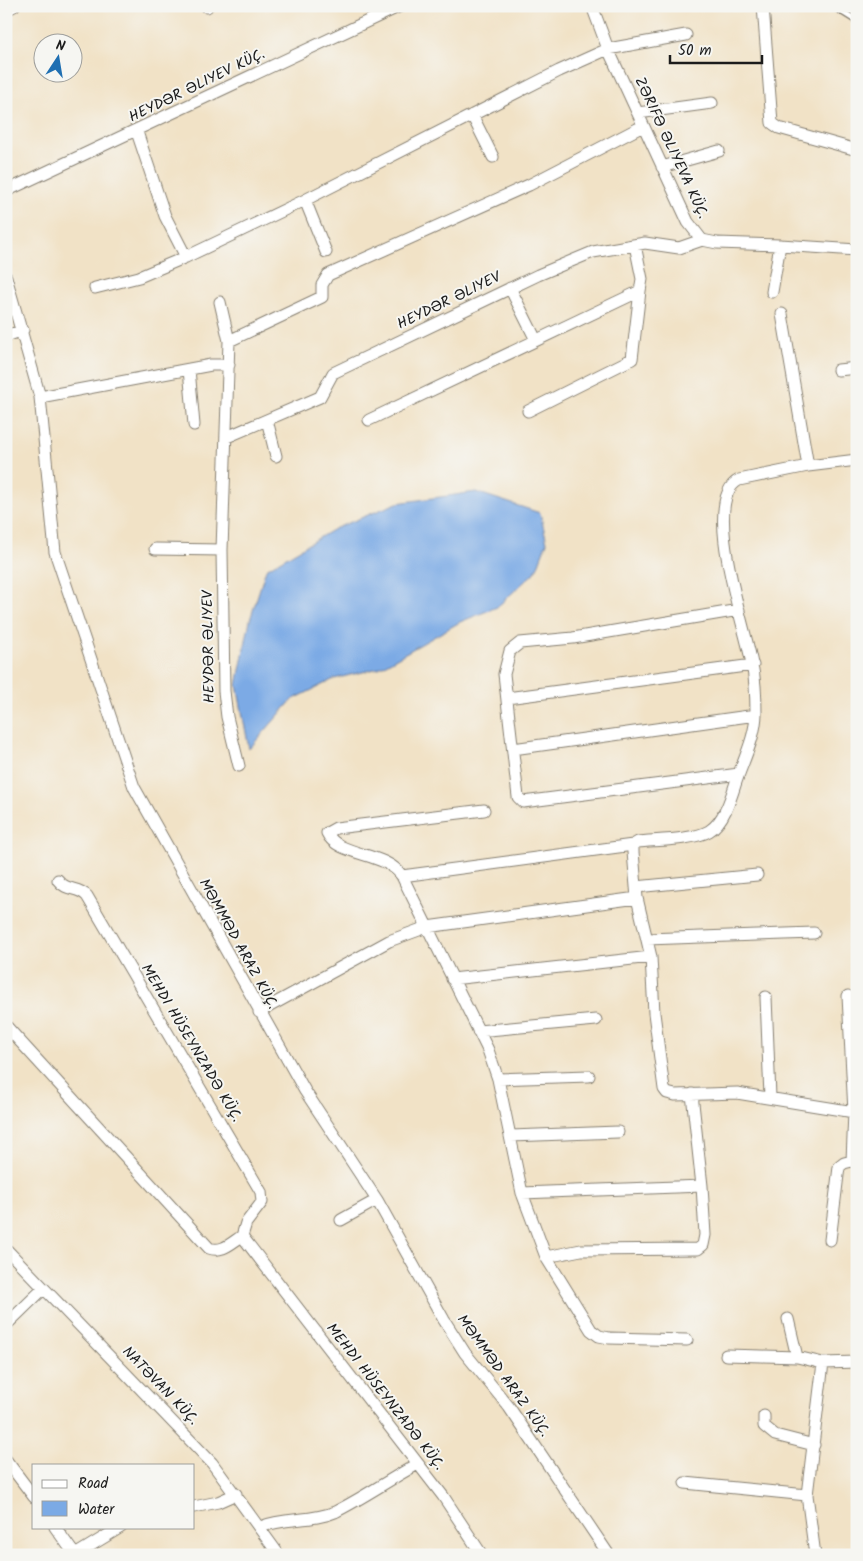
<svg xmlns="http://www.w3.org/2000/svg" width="863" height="1561" viewBox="0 0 863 1561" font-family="Kalam,sans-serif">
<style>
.water{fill:#7baae5;stroke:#4c6380}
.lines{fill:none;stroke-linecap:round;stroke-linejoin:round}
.service-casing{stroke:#867f71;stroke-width:8}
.minor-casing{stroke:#867f71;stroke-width:13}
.service{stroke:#fff;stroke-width:5.5}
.minor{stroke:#fff;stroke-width:11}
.labels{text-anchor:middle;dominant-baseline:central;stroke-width:4;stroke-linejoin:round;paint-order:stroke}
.street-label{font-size:15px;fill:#1c1c1c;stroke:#f6f6f2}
</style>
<rect width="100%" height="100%" fill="#f6f6f2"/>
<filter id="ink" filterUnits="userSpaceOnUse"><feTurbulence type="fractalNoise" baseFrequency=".02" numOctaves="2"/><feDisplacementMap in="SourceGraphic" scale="10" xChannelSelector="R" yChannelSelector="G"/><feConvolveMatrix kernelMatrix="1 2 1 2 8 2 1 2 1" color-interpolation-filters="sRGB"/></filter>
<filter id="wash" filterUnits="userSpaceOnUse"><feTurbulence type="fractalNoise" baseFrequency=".0096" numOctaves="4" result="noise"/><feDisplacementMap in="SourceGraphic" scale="20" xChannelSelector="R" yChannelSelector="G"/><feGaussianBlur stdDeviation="1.12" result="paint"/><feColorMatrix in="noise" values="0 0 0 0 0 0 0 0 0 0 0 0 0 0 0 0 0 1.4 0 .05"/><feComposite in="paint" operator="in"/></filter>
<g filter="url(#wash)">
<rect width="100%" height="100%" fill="#f1e2c6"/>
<!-- water -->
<path class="water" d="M 476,492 L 540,513 L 547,542 L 536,571 L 497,607 L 460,622 L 379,668 L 334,679 L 292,700 L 249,749 L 237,685 L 250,620 L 266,569 L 334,529 L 397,503 Z"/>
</g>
<g filter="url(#ink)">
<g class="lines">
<defs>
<path id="service" d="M 833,6 L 857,21"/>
<path id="minor" d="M 592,6 L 608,49 L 688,222 L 702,240 L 717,243 L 780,245 L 857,250
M 763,6 L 772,123 L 779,128 L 857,150
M 207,7 L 207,6
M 6,10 L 14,6
M 638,113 L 712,103
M 472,115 L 493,157
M 137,132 L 165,216 L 186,257
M 662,167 L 719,151
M 6,191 L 400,6
M 305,200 L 326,252
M 6,277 L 40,397 L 55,552 L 134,787 L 305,1091 L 377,1200 L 444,1320 L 465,1353 L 509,1407 L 609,1555
M 95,288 L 139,277 L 186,257 L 305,200 L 559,71 L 608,49 L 686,35
M 510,288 L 536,340
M 772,292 L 780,245
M 220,302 L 229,341 L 222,550 L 224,691 L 227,717 L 239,766
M 782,314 L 808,466
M 6,336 L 23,330
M 229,341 L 322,297 L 322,285 L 328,275 L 529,185 L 643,126
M 189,369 L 194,425
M 838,370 L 857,368
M 40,397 L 211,365 L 229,365
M 528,411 L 632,359 L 640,291
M 267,420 L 276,456
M 369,420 L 640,291 L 642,279 L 635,245
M 227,437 L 320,397 L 333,373 L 538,275 L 593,252 L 645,243 L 679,248 L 702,240
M 857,460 L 808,466 L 739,480 C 700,499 746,629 752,664 C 755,679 756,697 756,713 C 756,736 743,761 736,782 C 731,798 724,822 709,831 C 694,840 656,840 638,842 L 633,845 L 633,852 L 637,898 L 651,957 L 654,1013 L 664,1089 L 667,1093 L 675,1095 L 737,1093 L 854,1112 L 852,1161 L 857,1161
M 155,549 L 222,550
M 739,610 L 573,638 L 520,643 L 510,651 L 504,674 L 518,797 L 523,802 L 739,774
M 507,698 L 753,665
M 513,749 L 756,715
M 484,810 L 336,828 L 327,833 C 338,857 385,851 402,876 L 488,1050 L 498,1079 L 522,1193 L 546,1257 L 591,1330 L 599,1336 L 609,1338 L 687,1340
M 402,876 L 633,845
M 58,880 C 67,892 77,886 87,896 L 261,1192 L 262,1202 L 246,1223 L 242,1236
M 636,887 L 757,875
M 647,939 L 814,933
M 452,979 L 651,957
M 848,996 L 854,1112
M 766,997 L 770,1097
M 259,1012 L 389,941 L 427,927 L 637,898
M 6,1026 L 209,1248 C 222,1253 231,1243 242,1236 L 443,1496 L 482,1555
M 478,1031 L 596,1020
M 498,1079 L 589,1076
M 511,1136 L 618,1132
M 522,1193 L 702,1186
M 341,1220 L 377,1200
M 830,1240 L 839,1167 L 844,1163 L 852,1161
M 6,1249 L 212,1463 L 279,1555
M 546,1257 L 581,1250 L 698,1249 L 703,1245 L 705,1235 L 702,1186 L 692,1094
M 788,1319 L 797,1357
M 6,1325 L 43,1289
M 726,1355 L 797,1357 L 823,1363
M 764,1416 L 764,1426 L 775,1435 L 814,1445
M 6,1460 L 34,1497
M 685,1483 L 807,1495
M 194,1507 L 218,1502 L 236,1494
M 55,1527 L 75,1555 L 121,1527
M 260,1527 C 285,1517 312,1522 335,1512 C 363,1498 390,1479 418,1464
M 815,1555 L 807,1495 L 823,1363 L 857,1362"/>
</defs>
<!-- service casing -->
<use href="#service" class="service-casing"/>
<!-- minor casing -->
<use href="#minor" class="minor-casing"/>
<!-- service -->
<use href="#service" class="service"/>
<!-- minor -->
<use href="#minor" class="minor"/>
</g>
</g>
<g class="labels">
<!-- street labels -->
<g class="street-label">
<text transform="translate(197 86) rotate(-26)">HEYDƏR ƏLIYEV KÜÇ.</text>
<text transform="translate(671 148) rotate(65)">ZƏRIFƏ ƏLIYEVA KÜÇ.</text>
<text transform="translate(449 301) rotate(-26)">HEYDƏR ƏLIYEV</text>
<text transform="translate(209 647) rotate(-91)">HEYDƏR ƏLIYEV</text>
<text transform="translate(238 944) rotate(61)">MƏMMƏD ARAZ KÜÇ.</text>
<text transform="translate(191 1043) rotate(59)">MEHDI HÜSEYNZADƏ KÜÇ.</text>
<text transform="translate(503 1376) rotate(54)">MƏMMƏD ARAZ KÜÇ.</text>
<text transform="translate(160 1386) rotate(46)">NATƏVAN KÜÇ.</text>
<text transform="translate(385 1397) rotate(52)">MEHDI HÜSEYNZADƏ KÜÇ.</text>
</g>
</g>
<!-- margin -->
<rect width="863" height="1561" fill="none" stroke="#f6f6f2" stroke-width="25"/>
<!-- legend -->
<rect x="32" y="1464" width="162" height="65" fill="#f6f6f2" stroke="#9f9f9c"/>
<rect x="42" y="1480" width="25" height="8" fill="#ffffff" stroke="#9f9f9c"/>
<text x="78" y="1488" font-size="15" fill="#1c1c1c">Road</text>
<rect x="42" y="1501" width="25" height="15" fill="#7baae5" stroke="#9f9f9c"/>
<text x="78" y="1514" font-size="15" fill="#1c1c1c">Water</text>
<!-- north arrow -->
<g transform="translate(58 58) rotate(12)"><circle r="24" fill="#f6f6f2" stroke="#9f9f9c"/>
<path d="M0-4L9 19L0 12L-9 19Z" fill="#1f6fb2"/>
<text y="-8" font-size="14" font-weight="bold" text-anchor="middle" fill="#1c1c1c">N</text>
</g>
<!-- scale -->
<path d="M670 55v8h92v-8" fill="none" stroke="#1c1c1c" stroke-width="2.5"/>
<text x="678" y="55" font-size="15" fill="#1c1c1c" stroke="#f6f6f2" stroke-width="4" paint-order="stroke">50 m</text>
</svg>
